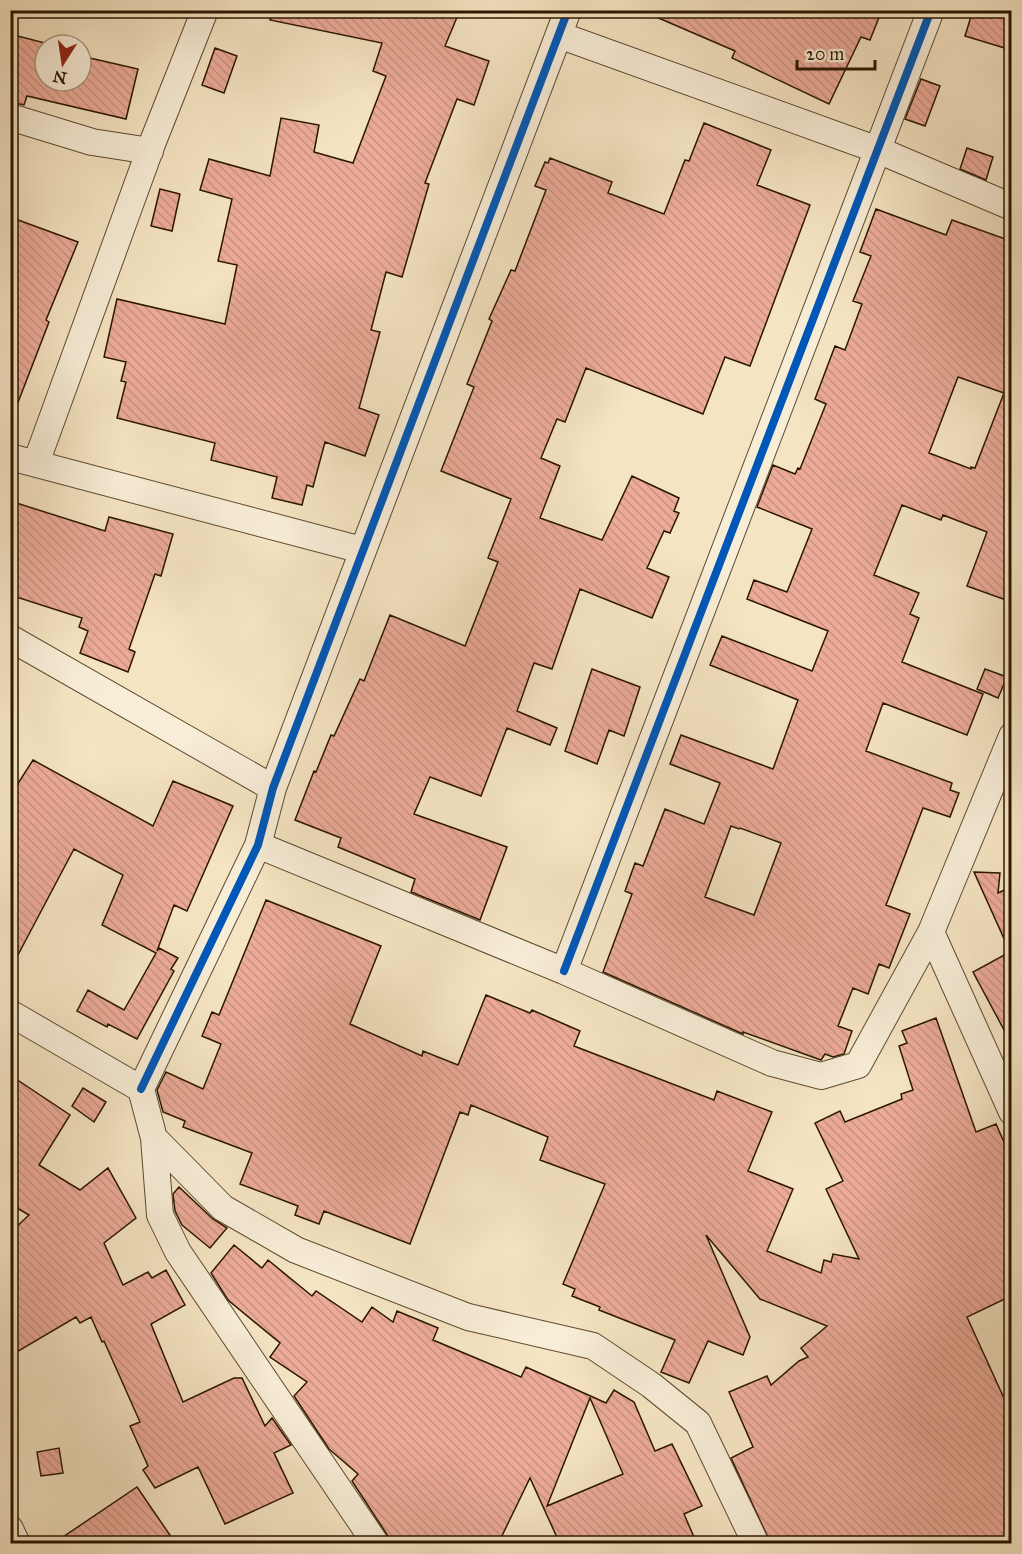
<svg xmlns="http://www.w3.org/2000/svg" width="1022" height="1554" viewBox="0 0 1022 1554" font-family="'IM FELL Great Primer',serif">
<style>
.building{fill:url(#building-back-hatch);stroke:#2a1600;stroke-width:1.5;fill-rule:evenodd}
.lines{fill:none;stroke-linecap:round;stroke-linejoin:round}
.street-casing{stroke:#5d4a30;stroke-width:28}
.street{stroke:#f8edd7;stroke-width:26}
.cycleway-casing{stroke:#f8edd7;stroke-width:11}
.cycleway{stroke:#0057b8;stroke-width:8}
</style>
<defs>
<pattern id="building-back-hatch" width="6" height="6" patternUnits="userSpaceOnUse" patternTransform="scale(1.5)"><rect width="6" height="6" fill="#ecab98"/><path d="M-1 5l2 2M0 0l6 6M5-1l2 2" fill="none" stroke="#cb9281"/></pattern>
</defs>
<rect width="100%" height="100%" fill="#f5e4c2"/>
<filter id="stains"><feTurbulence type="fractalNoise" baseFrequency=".00333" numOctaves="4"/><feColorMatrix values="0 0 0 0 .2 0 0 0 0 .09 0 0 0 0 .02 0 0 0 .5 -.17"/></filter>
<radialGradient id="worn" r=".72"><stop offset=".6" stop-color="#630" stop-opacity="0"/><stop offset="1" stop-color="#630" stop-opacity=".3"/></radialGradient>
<!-- building -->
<path class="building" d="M 271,10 L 460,10 L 445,46 L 489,61 L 474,105 L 457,99 L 425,183 L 429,184 L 402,277 L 386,272 L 371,330 L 380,332 L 359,408 L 379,415 L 365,456 L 325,442 L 313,487 L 307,485 L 302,505 L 272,498 L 277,477 L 211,460 L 215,443 L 117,418 L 126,382 L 121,381 L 126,362 L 104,357 L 117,299 L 225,324 L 237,265 L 218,261 L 232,199 L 200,190 L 209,159 L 270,176 L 281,118 L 319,125 L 314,152 L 353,163 L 386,76 L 373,71 L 382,43 L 270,20 Z
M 640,10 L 882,10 L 870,40 L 861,37 L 829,104 L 732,58 L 735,51 Z
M 973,10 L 1011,10 L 1011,50 L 965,36 Z
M 10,34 L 45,43 L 45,81 L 81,81 L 81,56 L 138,69 L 126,119 L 27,96 L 24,105 L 10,102 Z
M 215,48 L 237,56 L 224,93 L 202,85 Z
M 921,79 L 940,86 L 925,126 L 905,119 Z
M 704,123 L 771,150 L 757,185 L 810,205 L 750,366 L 725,357 L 703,414 L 586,368 L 565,422 L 557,419 L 541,458 L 560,466 L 540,518 L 602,540 L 632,476 L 679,498 L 674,511 L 679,513 L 670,533 L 664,531 L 647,568 L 669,577 L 652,618 L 580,589 L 552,669 L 534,663 L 517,711 L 557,728 L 550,745 L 507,728 L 481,796 L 430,777 L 414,814 L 507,847 L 480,920 L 411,892 L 415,879 L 338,847 L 341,838 L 295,820 L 314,771 L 316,772 L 331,735 L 334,736 L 360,679 L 364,681 L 390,615 L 465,646 L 498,562 L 488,558 L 511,499 L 441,471 L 474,387 L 467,384 L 492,321 L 489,319 L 511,270 L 515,271 L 546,190 L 535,186 L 545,162 L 548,163 L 550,158 L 612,182 L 608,193 L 664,214 L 685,160 L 689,161 Z
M 967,148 L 993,157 L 986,180 L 960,169 Z
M 160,189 L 180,194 L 172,231 L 151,226 Z
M 876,209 L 946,235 L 952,220 L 1011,241 L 1011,586 L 1006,600 L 967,586 L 987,532 L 943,515 L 941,520 L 902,505 L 874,575 L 919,593 L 910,614 L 919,618 L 902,662 L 983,694 L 967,735 L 883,703 L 866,751 L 952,783 L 950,790 L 959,793 L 950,817 L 923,808 L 886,905 L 910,914 L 889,968 L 879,964 L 868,994 L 853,988 L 838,1026 L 852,1031 L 844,1054 L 833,1057 L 825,1054 L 821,1060 L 743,1032 L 743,1034 L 603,972 L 632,894 L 625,891 L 635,863 L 643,866 L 665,809 L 704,824 L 720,783 L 670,764 L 681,735 L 773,769 L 798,700 L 710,665 L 722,636 L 812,671 L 828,631 L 747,599 L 754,580 L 787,592 L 812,529 L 757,507 L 773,465 L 795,474 L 798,468 L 800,469 L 826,404 L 815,399 L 835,346 L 845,350 L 862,304 L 853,301 L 871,256 L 860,252 ZM 958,377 L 1004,393 L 975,468 L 971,467 L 971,469 L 929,453 ZM 731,826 L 739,829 L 740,828 L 781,843 L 754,915 L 705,897 Z
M 10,217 L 78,242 L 46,320 L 49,322 L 12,418 L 10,418 Z
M 10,501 L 105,531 L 109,517 L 173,534 L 161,576 L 155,574 L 129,649 L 135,652 L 128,672 L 80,653 L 88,631 L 79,627 L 82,618 L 10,595 Z
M 592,669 L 640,687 L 624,736 L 609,730 L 597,764 L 565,751 Z
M 985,669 L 1007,677 L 998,698 L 977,689 Z
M 33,760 L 153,826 L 173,781 L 233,806 L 187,911 L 174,905 L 157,951 L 159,948 L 178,958 L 171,969 L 174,971 L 137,1039 L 108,1024 L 107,1027 L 77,1011 L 88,990 L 124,1010 L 156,953 L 102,925 L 123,875 L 74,849 L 10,970 L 10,796 Z
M 974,872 L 1000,873 L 998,893 L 1011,887 L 1011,1043 L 973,972 L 1010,952 Z
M 266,900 L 381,946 L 350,1024 L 422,1056 L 423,1051 L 458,1065 L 486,995 L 530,1013 L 532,1010 L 580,1031 L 574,1046 L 714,1100 L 717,1091 L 772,1112 L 748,1171 L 793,1189 L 767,1251 L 821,1273 L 824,1260 L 831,1262 L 833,1254 L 859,1259 L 826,1189 L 843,1181 L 815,1123 L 840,1111 L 845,1122 L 902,1099 L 901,1094 L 913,1090 L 899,1046 L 907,1043 L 902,1031 L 936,1018 L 976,1132 L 996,1124 L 1011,1158 L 1011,1296 L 967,1317 L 1003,1396 L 1011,1393 L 1011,1544 L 771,1544 L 731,1458 L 753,1447 L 729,1392 L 767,1376 L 771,1385 L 799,1361 L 808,1357 L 801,1348 L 827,1326 L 760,1299 L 706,1235 L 750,1337 L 743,1355 L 708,1341 L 689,1383 L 661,1372 L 675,1340 L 599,1310 L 600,1307 L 572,1296 L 575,1289 L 563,1284 L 605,1184 L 540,1160 L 548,1137 L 471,1105 L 468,1115 L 460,1112 L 410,1244 L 324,1211 L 319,1224 L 295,1215 L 298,1206 L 240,1184 L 252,1153 L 183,1127 L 185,1121 L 163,1112 L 157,1090 L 166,1072 L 203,1089 L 221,1044 L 202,1036 L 212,1012 L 219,1015 Z
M 10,1075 L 70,1115 L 39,1165 L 80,1190 L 108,1168 L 136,1218 L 104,1243 L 123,1285 L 148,1272 L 152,1278 L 166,1270 L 185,1305 L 151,1324 L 183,1402 L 234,1378 L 242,1378 L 265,1426 L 272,1418 L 291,1445 L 274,1453 L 293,1493 L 225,1524 L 198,1467 L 155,1488 L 143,1470 L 148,1466 L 130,1426 L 140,1422 L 104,1341 L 102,1342 L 91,1317 L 80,1323 L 76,1317 L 10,1356 L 10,1233 L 29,1215 L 10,1204 Z
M 83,1088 L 106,1102 L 94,1122 L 72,1106 Z
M 179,1187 L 213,1219 L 227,1228 L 210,1248 L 182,1225 L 175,1211 L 173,1194 Z
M 234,1245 L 262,1268 L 268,1260 L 312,1296 L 316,1291 L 362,1322 L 372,1307 L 393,1322 L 397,1311 L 438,1328 L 433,1340 L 521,1377 L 526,1367 L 606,1403 L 614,1390 L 634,1402 L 655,1451 L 672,1444 L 702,1506 L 684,1514 L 697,1544 L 560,1544 L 530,1478 L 498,1544 L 391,1544 L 388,1536 L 352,1481 L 358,1474 L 329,1449 L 294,1396 L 307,1382 L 270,1357 L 280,1343 L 228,1300 L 211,1273 ZM 590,1398 L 623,1474 L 547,1506 Z
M 59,1448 L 63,1473 L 41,1476 L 37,1452 Z
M 137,1487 L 176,1544 L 54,1543 Z"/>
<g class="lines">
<defs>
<path id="street" d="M 559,35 L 878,150 L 1012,207
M 10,117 L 92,142 L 150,151
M 10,457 L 362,550
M 36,463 L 152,144 L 205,10
M 10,638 L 273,788
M 258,845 L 564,971 L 772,1063 L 821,1076 L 858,1065 L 931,932 L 1012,736
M 931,932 L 1012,1112
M 564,971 L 931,10
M 10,1013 L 141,1089 L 154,1138 L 160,1215 L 178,1252 L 376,1544
M 141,1089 L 258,845 L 273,788 L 568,10
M 154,1138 L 223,1208 L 296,1250 L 468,1317 L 593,1346 L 651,1385 L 698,1423 L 756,1544
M 10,1529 L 17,1544"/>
</defs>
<!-- street casing -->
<use href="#street" class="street-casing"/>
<!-- street -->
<use href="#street" class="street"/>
<defs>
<path id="cycleway" d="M 564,971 L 931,10
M 141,1089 L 258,845 L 273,788 L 568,10"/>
</defs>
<!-- cycleway casing -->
<use href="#cycleway" class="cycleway-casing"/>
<!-- cycleway -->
<use href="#cycleway" class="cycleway"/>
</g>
<!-- margin -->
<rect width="1022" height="1554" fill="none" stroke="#f5e4c2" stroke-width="36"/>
<rect x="12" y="12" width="998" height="1530" fill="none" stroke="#2a1600" stroke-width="3"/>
<rect x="18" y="18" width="986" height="1518" fill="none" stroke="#2a1600" stroke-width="1.5"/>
<!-- north arrow -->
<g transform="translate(63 63) rotate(192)"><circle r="28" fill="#f8edd7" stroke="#a69781" stroke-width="1.5"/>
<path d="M0-4.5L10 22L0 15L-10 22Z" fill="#8f2418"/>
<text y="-9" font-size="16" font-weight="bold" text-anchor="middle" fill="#2a1600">N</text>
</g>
<!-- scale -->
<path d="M797 60v9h78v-9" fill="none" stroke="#2a1600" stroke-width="3"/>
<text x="806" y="60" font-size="18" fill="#2a1600" stroke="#f8edd7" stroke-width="4.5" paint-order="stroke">20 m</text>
<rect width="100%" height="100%" filter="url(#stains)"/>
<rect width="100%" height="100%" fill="url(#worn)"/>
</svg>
